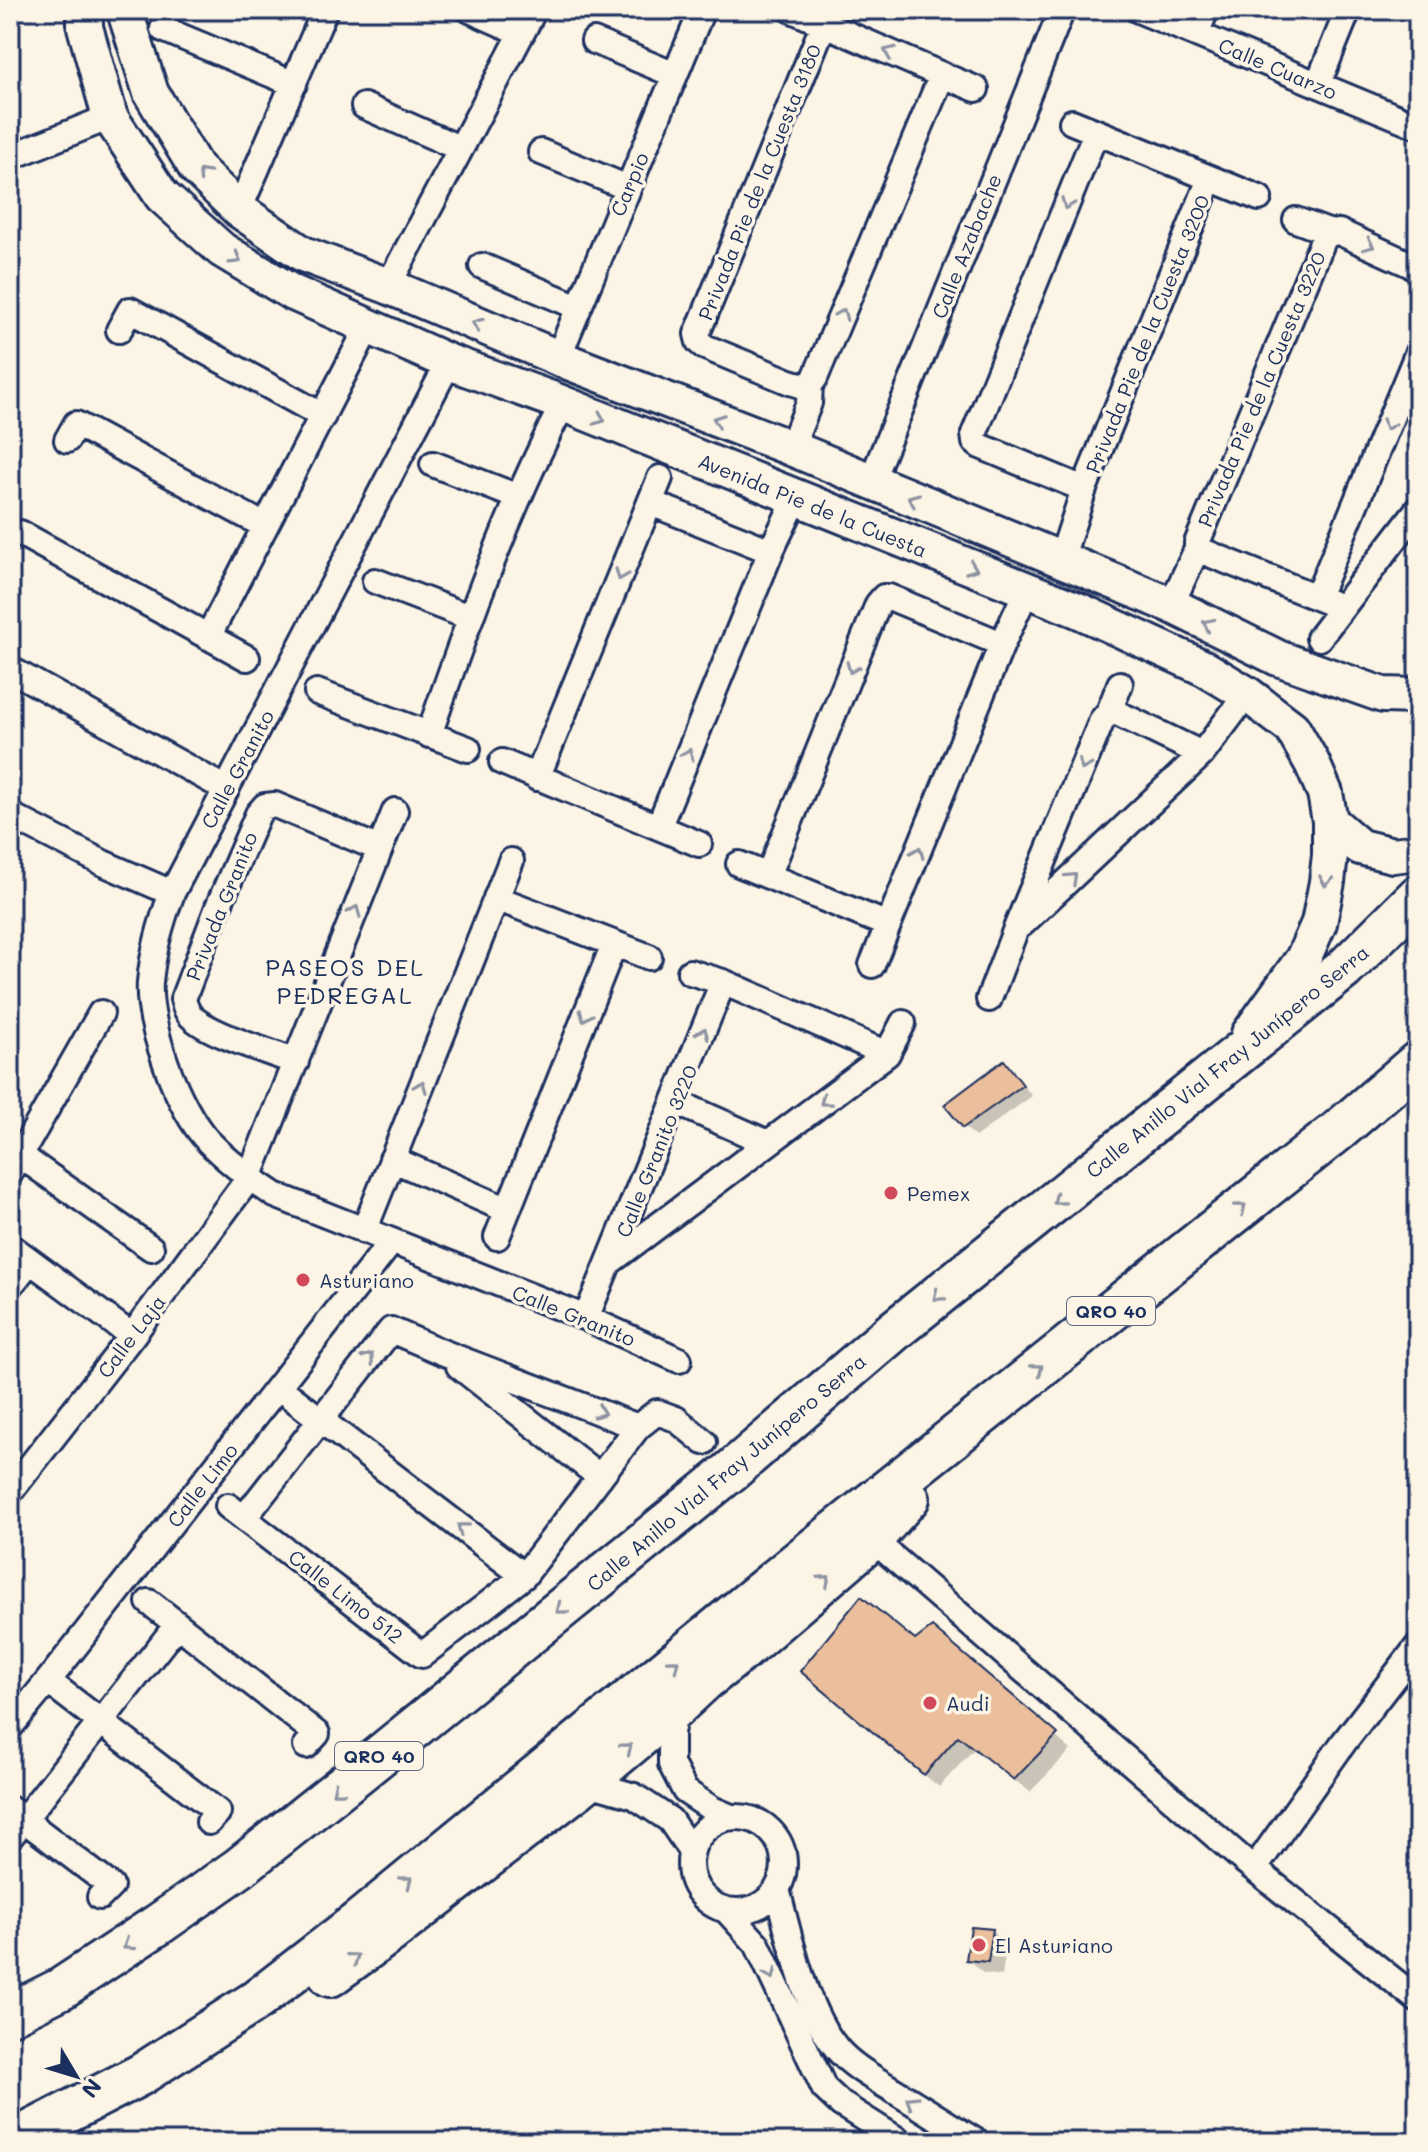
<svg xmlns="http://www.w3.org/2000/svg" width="1428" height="2152" viewBox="0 0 1428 2152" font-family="Mali,sans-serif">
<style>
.shadow{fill:#0003}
.building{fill:#ecbf9c;stroke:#1b2f5e;stroke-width:2}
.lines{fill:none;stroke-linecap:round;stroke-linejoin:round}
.minor-casing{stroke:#1b2f5e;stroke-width:30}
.secondary-casing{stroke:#1b2f5e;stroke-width:40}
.trunk-casing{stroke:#1b2f5e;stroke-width:46}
.minor{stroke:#fcf5e5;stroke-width:24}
.secondary{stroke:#fcf5e5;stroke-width:34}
.trunk{stroke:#fcf5e5;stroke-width:40}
.oneway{stroke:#8c92a2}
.poi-dot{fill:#d1495b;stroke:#fcf5e5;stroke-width:3}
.labels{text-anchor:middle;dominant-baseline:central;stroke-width:7;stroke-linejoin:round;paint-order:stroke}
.shield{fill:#fcf5e5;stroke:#5e6a86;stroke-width:2}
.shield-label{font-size:18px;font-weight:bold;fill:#1b2f5e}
.street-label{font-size:20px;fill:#1b2f5e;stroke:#fcf5e5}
.poi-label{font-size:20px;fill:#1b2f5e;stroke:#fcf5e5;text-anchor:start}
.quarter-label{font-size:24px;letter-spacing:2px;fill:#1b2f5e;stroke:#fcf5e5}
</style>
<rect width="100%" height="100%" fill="#fcf5e5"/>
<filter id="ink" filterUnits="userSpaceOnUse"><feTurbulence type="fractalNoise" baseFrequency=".0125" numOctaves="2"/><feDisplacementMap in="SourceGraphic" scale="16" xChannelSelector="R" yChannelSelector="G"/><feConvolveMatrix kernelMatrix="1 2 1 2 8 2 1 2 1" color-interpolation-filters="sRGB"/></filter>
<g filter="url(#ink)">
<!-- shadow -->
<path class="shadow" d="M 1004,1062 L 1032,1096 L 975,1137 L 965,1127 Z
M 932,1629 L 1071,1750 L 1030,1792 L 974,1749 L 939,1787 L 817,1685 L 803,1671 L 915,1642 Z
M 992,1931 L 1006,1946 L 1002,1976 L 983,1973 L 968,1959 Z"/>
<!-- building -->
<path class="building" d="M 1004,1060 L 1023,1085 L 963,1128 L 944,1105 Z
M 861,1596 L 915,1640 L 932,1627 L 1058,1734 L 1014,1780 L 958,1736 L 924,1775 L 800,1671 Z
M 971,1927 L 993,1929 L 988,1962 L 966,1960 Z"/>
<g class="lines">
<defs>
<path id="minor" d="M 470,10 L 522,33
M 1138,10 L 1418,126
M 163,29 L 294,84
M 1196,34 L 1206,10
M 594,41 L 675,75
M 942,75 L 976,89
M 1318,84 L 1348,10
M 364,106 L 459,148
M 1072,122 L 1259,198
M 541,152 L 628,188
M 10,157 L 110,117
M 239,210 L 325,10
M 1296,220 L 1331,233
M 482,266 L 578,307
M 388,286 L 534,10
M 119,330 L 130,310 L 323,416
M 558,358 L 702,10
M 449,362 L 172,893 C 161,922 153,950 150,982 C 147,1025 178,1109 208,1141 C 228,1162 251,1179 275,1195 L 586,1318 L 679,1360
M 810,385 L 804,386 L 790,382 L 705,347 L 699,342 L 697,334 L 824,23
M 67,440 L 76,424 L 265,526
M 791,448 L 809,403 L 810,385 L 815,378 L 942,75 L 792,10
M 433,464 L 518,497
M 871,482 L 1062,10
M 1084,489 L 980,446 L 975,442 L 974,434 L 1096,132
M 651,503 L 771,551
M 20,533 L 247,658
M 1197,549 L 1331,603
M 1061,560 L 1084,489 L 1210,179
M 375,581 L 469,617
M 1317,597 L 1418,352
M 1171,605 L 1197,549 L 1197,543 L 1324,238 L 1331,233 L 1339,232 L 1418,268
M 208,637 L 368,327
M 1319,638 L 1418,509
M 10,669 L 226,789
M 317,692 L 468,749
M 1109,712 L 1120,684
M 429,735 C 468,622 508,510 563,404
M 502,762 L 699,844
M 537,778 L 660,478
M 10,815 L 103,863 L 172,893
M 659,826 L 771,551 L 796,498
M 739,864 L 888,925
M 768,876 L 878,604 L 884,597 L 889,597 L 1002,644
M 496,898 L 649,957
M 1022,924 L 1202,754 L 1247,694
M 872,965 L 1002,644 L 1027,590
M 690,972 L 723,982 L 887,1054
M 989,999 L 1015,931 L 1102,720 L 1109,712 L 1119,714 L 1202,754
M 296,1062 C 270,1052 208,1034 191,1016 C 186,1011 185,1006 183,999 L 218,907 L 258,814 L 265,806 L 275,805 L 380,849
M 676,1102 L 768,1143
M 21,1156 L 151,1248
M 392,1159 L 507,1210
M 10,1173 L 101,1013
M 364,1231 L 511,861
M 497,1237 L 614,944
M 10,1246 L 132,1336
M 611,1261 L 887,1054 L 903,1023
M 10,1286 L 30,1261
M 586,1318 L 723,982
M 459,1366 L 600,1477
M 278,1387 L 524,1576
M 10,1492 L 132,1336 L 249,1178 L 395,811
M 228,1506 L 422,1655 L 524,1576 L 638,1427 L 657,1412 L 676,1419 L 704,1442
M 244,1518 L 391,1330 L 442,1352 L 638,1427
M 872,1539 L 1242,1859 L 1418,2000
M 149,1602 L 317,1734 L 306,1746
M 48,1681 L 218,1812 L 209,1822
M 676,1707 L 671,1733 L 671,1764 L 685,1791 L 712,1809 L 731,1817
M 10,1727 L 48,1681 L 392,1241
M 579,1789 L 599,1786 L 634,1796 L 670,1820 L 691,1851
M 10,1809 L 111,1886 L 100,1897
M690 1864a47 47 0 1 1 94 0a47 47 0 1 1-94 0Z
M 10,1837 L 177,1625
M 1255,1868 L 1344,1742 L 1418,1646
M 777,1889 C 790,1939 805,2011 838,2050 C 853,2067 874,2078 893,2090 C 921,2107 949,2125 977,2142
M 727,1911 L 757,1944 L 824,2088 L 841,2104 L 901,2142"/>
<path id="secondary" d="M 85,10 L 85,27 L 110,117 L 162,196 L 222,250 L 291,292 L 449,362 L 554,400 L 1080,611 L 1204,668 L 1247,694 L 1292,728 L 1312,763 L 1325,793 L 1330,821 L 1330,855 L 1327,882 L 1319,923 L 1303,959 L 1249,1034
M 126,10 L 127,18 L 151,93 L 196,168 L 239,210 L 303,254 L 388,286 L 558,358 L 791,448 L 1171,605 L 1278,658 L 1383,695 L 1418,696
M 1330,821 L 1360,847 L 1393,855 L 1418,852"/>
<path id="trunk" d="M 330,1976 L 391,1932 L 576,1790 L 676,1707 L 705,1680 L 741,1652 L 872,1539 L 909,1498
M 10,2014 L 62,1988 L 159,1924 L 239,1868 L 361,1771 L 730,1472 L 895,1330 L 1344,969 L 1418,896
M 10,2142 L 140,2075 L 257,2000 L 359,1921 L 802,1558 L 1339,1130 L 1418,1062"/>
</defs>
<!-- minor casing -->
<use href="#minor" class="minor-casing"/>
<!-- secondary casing -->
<use href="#secondary" class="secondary-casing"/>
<!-- trunk casing -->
<use href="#trunk" class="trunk-casing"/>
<!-- minor -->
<use href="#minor" class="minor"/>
<!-- secondary -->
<use href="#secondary" class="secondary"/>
<!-- trunk -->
<use href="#trunk" class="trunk"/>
</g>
<!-- one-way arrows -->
<defs><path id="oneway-chevron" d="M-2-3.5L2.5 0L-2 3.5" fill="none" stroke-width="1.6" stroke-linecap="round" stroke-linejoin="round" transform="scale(2)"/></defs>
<g class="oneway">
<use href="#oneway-chevron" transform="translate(889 52) rotate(-156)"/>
<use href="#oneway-chevron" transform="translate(203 174) rotate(-133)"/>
<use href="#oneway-chevron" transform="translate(1067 204) rotate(112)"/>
<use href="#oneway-chevron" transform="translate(1369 245) rotate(24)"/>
<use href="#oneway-chevron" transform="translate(236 259) rotate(31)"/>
<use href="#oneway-chevron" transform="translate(842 314) rotate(-67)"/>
<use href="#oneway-chevron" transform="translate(477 324) rotate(-157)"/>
<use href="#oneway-chevron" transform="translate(600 419) rotate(22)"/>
<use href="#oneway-chevron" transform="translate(718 420) rotate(-159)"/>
<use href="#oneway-chevron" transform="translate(1388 425) rotate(112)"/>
<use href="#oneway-chevron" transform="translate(913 499) rotate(-158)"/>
<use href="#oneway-chevron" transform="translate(972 568) rotate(21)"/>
<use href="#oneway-chevron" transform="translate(621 575) rotate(112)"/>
<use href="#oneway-chevron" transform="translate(1208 624) rotate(-154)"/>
<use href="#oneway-chevron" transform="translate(852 668) rotate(112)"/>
<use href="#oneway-chevron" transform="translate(688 754) rotate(-68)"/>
<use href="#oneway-chevron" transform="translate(1084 765) rotate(113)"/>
<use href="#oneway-chevron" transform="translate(918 852) rotate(-68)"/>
<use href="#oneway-chevron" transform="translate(1072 878) rotate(-43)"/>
<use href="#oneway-chevron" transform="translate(1326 881) rotate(99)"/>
<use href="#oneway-chevron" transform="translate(355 911) rotate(-68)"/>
<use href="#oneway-chevron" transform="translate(585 1016) rotate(112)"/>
<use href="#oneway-chevron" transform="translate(703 1033) rotate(-68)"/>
<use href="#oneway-chevron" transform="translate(421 1086) rotate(-68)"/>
<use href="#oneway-chevron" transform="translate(825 1101) rotate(143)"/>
<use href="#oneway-chevron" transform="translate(1058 1200) rotate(141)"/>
<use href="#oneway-chevron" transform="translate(1241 1208) rotate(-39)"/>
<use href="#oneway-chevron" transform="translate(938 1296) rotate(141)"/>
<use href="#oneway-chevron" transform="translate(369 1358) rotate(-52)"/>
<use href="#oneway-chevron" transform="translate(1038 1369) rotate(-38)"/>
<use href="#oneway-chevron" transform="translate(600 1412) rotate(21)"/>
<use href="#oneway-chevron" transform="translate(462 1528) rotate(-142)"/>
<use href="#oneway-chevron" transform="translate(825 1580) rotate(-41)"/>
<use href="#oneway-chevron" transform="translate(561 1609) rotate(141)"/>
<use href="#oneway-chevron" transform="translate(674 1664) rotate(-39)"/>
<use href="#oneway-chevron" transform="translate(627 1748) rotate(-40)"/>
<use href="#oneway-chevron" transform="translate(337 1790) rotate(142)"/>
<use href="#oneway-chevron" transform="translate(407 1881) rotate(-39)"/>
<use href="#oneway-chevron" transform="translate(128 1945) rotate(146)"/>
<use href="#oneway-chevron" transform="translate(354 1958) rotate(-35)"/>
<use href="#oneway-chevron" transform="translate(771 1974) rotate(66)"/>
<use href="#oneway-chevron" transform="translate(911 2101) rotate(-148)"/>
</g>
</g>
<!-- markers -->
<g class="poi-dot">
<circle cx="891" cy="1193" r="8"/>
<circle cx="303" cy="1280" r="8"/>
<circle cx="930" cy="1703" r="8"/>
<circle cx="979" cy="1945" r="8"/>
</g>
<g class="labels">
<!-- shield labels -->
<g class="shield">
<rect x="1067" y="1297" width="88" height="28" rx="6"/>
<rect x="335" y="1742" width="88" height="28" rx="6"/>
</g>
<g class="shield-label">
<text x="1111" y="1311">QRO 40</text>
<text x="379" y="1756">QRO 40</text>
</g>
<!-- street labels -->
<g class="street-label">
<text transform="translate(1278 68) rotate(23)">Calle Cuarzo</text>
<text transform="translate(759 182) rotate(-68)">Privada Pie de la Cuesta 3180</text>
<text transform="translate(629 184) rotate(-67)">Carpio</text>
<text transform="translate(966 246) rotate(-68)">Calle Azabache</text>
<text transform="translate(1147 334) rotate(-68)">Privada Pie de la Cuesta 3200</text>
<text transform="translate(1261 389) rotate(-67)">Privada Pie de la Cuesta 3220</text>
<text transform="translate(813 505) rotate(22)">Avenida Pie de la Cuesta</text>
<text transform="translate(237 769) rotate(-62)">Calle Granito</text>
<text transform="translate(221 906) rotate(-68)">Privada Granito</text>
<text transform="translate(1227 1061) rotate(-39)">Calle Anillo Vial Fray Junípero Serra</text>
<text transform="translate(656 1151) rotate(-68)">Calle Granito 3220</text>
<text transform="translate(574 1315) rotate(22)">Calle Granito</text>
<text transform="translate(131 1336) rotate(-53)">Calle Laja</text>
<text transform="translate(726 1472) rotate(-40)">Calle Anillo Vial Fray Junípero Serra</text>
<text transform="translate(202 1485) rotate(-52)">Calle Limo</text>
<text transform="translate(346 1596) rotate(38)">Calle Limo 512</text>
</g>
<!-- poi labels -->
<g class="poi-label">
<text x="907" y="1193">Pemex</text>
<text x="319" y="1280">Asturiano</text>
<text x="946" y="1703">Audi</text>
<text x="995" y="1945">El Asturiano</text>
</g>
<!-- quarter labels -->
<g class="quarter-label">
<text x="345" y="966">PASEOS DEL<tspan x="345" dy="28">PEDREGAL</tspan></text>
</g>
</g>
<!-- margin -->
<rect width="1428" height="2152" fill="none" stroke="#fcf5e5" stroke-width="40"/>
<rect x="20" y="20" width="1388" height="2112" fill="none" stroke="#1b2f5e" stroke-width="3" filter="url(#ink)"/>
<!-- north arrow -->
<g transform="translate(76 2076) rotate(128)" stroke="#fcf5e5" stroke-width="6" paint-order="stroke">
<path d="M0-6L14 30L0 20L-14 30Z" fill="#1b2f5e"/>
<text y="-12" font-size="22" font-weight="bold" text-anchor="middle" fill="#1b2f5e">N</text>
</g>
</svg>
